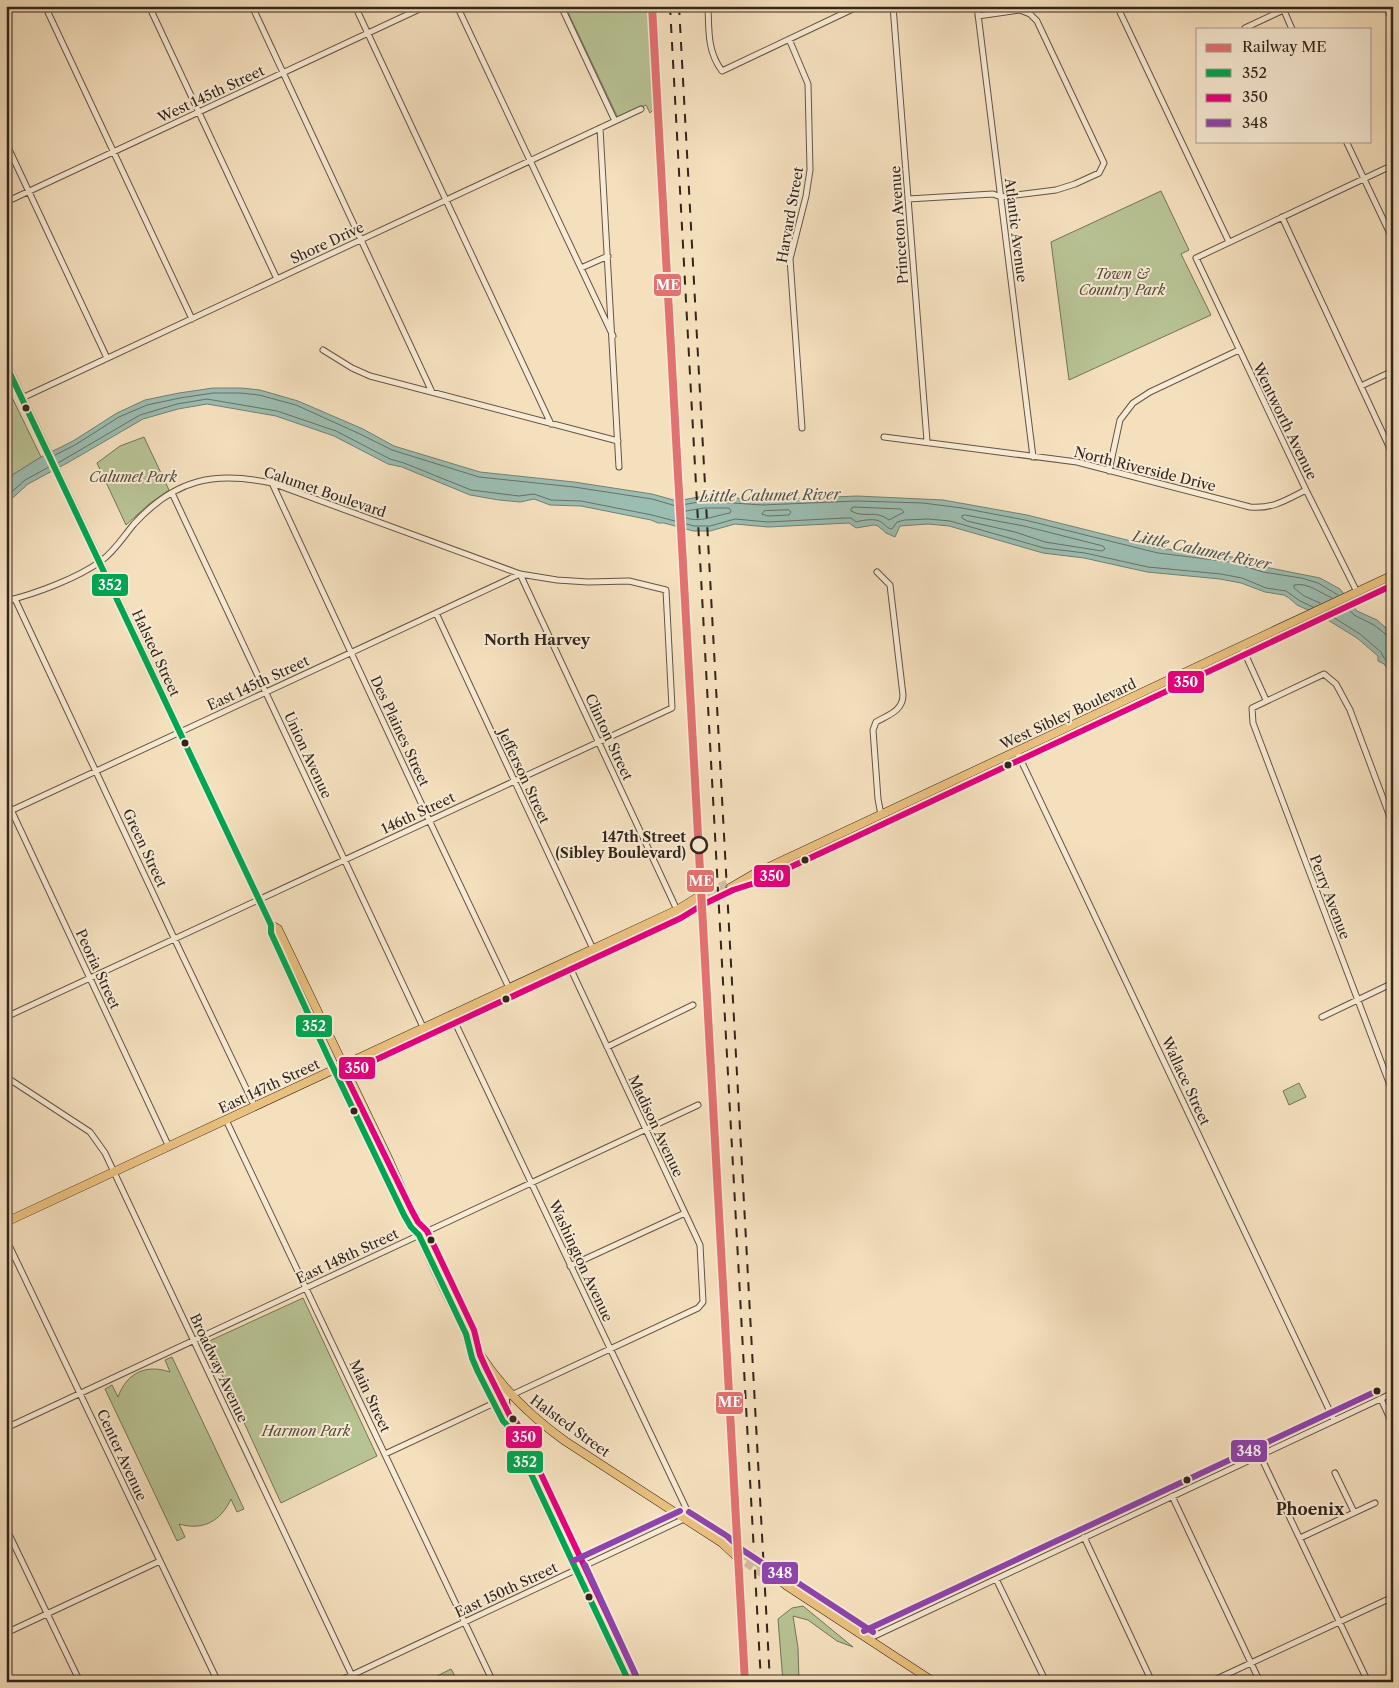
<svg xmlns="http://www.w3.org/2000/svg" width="1399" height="1688" viewBox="0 0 1399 1688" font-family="'Libre Caslon Text',serif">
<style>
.green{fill:#b8c394;stroke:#767458}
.water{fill:#9cbdb1;stroke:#728075}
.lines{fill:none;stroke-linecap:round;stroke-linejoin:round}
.shore{stroke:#687166;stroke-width:1}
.primary-tunnel{stroke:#cebb9d;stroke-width:8;stroke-dasharray:8 4;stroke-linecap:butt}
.street-casing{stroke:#645444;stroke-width:7}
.secondary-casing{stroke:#33251b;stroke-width:9}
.primary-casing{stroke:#33251b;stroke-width:9}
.street{stroke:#f8ebd5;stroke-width:5}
.secondary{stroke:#f8ebd5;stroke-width:7}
.primary{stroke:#eac07f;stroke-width:8}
.rail{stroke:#33251b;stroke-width:2;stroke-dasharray:9 9;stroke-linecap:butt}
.bus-1-casing{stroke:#f8ebd5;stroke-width:10}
.bus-2-casing{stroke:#f8ebd5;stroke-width:10}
.bus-3-casing{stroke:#f8ebd5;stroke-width:10}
.bus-1{stroke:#00a651;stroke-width:6}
.bus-2{stroke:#e5007d;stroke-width:6}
.bus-3{stroke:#8e44ad;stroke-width:6}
.rail-1-casing{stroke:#f8ebd5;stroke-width:11}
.rail-1{stroke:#e27271;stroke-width:8}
.bus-dot{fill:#33251b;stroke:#f8ebd5;stroke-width:2}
.stop-dot{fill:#f8ebd5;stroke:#33251b;stroke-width:2.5}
.labels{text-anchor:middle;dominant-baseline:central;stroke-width:4;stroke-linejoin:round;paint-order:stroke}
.street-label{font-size:14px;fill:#33251b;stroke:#f8ebd5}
.park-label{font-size:14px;font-style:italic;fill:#544c39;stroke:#f8ebd5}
.stop-label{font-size:14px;font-weight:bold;fill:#33251b;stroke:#f8ebd5;text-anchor:end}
.water-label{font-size:15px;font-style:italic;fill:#525348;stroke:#f8ebd5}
.neighbourhood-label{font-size:15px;font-weight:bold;fill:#33251b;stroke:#f8ebd5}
.quarter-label{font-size:16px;font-weight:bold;fill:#33251b;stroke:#f8ebd5}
.line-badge{stroke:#f8ebd5;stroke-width:2}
.badge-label{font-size:14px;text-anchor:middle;font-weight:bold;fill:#fff}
</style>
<rect width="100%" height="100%" fill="#f5e0be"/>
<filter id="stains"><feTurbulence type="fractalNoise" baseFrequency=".004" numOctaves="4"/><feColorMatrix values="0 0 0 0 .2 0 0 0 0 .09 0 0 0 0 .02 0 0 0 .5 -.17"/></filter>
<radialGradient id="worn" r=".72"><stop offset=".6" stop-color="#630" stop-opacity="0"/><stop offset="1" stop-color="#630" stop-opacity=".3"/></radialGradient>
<!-- green -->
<path class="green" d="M 565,6 L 649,6 L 654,109 L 650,113 L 646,105 L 618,118 Z
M 1161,191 L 1189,250 L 1181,254 L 1211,315 L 1069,380 L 1051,242 Z
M 6,385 L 41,457 L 6,479 Z
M 144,437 L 169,490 L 149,504 L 126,525 L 97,463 L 120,446 Z
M 1299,1083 L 1306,1097 L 1289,1105 L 1283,1091 Z
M 303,1298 L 377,1456 L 281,1503 L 207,1342 Z
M 172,1357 L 244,1509 L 237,1512 L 231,1499 C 221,1521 203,1531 179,1524 L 185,1537 L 177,1541 L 105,1389 L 112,1385 L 118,1397 C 127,1372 147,1364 170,1372 L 165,1360 Z
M 803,1606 L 853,1647 L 837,1641 L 808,1620 L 793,1616 L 798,1648 L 799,1682 L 783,1682 L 778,1619 L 792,1608 Z
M 451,1669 L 456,1678 L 449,1682 L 427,1682 L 427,1681 Z"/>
<!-- water -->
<path class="water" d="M 213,388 L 241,388 L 260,390 L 298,401 L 363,429 L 394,446 L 480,472 L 574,482 L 652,494 L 677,501 L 704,496 L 762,500 L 857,496 L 943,500 L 1027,515 L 1159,548 L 1232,557 L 1265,567 L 1320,578 L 1340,589 L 1357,611 L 1377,620 L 1393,634 L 1393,675 L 1384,664 L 1378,661 L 1378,656 L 1357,638 L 1323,617 L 1297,605 L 1289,598 L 1284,595 L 1265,592 L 1241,583 L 1220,579 L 1147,572 L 1084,558 L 1043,553 L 949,526 L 928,524 L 900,526 L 895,537 L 886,533 L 878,526 L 874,525 L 856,528 L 849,523 L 768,527 L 735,524 L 710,531 L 693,531 L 664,523 L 658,523 L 651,520 L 581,506 L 550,505 L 534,499 L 520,502 L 499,500 L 470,495 L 402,467 L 388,464 L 334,436 L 276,416 L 207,404 L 178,409 L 143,419 L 69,462 L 28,484 L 6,504 L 6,479 L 41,457 L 73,441 L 117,413 L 145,400 L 179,393 Z"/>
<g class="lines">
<!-- shore -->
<path class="shore" d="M 55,455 L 75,445 L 119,417 L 147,405 L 180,398 L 213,393 L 240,393 L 259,395 L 296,405 L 360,434 L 392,450 L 479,477 L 574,487 L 652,499 L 676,506 L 704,501 L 762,505 L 857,501 L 923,503 L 962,508 L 1025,520 L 1158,553 L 1231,562 L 1263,572 L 1301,578 L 1318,583 L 1338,595
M 58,463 L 140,415 L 177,404 L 207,399 L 277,411 L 336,431 L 390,459 L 404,463 L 471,490 L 519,496 L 534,494 L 551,500 L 581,501 L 652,515 L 694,526 L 710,526 L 735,519 L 768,522 L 845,518 L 851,518 L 856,522 C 863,520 876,518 881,522 C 886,525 886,528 892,529 L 897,522 L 905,520 L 928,519 L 950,521 L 1044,548 L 1085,553 L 1148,567 L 1221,574 L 1242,578 L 1266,588 L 1286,591 L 1300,601 L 1313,607
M 6,497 L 25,480 L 49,467
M 853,507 L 901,509 L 904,512 L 889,520 C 875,509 865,519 851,511 Z
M 704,508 L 729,508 L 731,511 L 730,513 C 712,516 697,525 680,515 L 682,512 Z
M 789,510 L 791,512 L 789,515 L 768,516 L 762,514 L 764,511 Z
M 965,515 L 1024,526 L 1103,546 L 1105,549 L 1102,551 L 1045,542 L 1015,532 L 967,521 L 962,518 L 962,516 Z
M 1320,603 L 1304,596 L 1294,588 L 1294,585 C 1308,582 1320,593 1332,598
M 1344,604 L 1354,615 L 1374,625 L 1388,636 L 1393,637
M 1325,612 L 1360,634 L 1381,652 L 1384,658 L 1393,667"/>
<!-- primary-tunnel -->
<path class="primary-tunnel" d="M 698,897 L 730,882
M 698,903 L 730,888
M 736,1549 L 768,1570
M 736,1556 L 769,1578"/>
<defs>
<path id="street" d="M 45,6 L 192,319
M 149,6 L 277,279
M 252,6 L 432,392
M 355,6 L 551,424
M 457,6 L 613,336
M 561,6 L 615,121
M 708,6 C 709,30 707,51 722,71 L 859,6
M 893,6 L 927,441
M 977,6 L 1033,457
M 1117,6 L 1229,242
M 1282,6 L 1292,29
M 1386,6 L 1393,21
M 1245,28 L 1292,6
M 789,39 L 808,84 L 810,170 L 806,196 L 790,259 L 802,428
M 600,128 L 619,467
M 1346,141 L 1393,240
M 6,143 L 107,358
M 908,199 L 993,194 L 1001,197 L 1056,190 L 1075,184 L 1099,173 L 1104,163 L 1037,21 L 1030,14 L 1020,10 L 978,16
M 6,202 L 426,6
M 1282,217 L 1393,455
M 581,268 L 608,256
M 323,350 L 352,368 L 370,376 L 618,441
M 1361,386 L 1393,371
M 22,398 L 641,109
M 884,437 L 1077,462 L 1250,507 C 1273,509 1286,500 1306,490
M 1109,471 L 1120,420 L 1133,403 L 1150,392 L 1239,350
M 272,483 L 429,820 L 509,988
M 172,493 L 423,1027
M 877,572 L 890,585 L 903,695 C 903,711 888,715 876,722 L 873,730 L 878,799 L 881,815
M 1357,592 L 1306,490 L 1196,258 L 1393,165
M 15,599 L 174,938 L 255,1107
M 6,601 C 35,594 78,578 101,561 C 115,551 123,537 134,524 C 175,479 214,471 272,483 L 520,574 L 557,580 L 588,582 L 629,581 L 666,590 L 672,708 L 6,1017
M 436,613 L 593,949
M 1242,647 L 1266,700
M 1017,752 L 1334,1420
M 6,799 L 169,1147
M 6,813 L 520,574 L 677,910
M 1393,825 L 1350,710 L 1336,684 L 1324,674 L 1252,708 L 1253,723 L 1393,1093
M 1322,1017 L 1393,983
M 607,1047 L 693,1005
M 6,1077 L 90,1132 L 105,1153 L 355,1682
M 226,1120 L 493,1682
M 6,1239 L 218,1682
M 570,1266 L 685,1213
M 1381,1399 L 1393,1425
M 6,1428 L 698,1105
M 385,1454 L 698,1308 L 703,1302 L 700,1245 L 567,961
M 1260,1455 L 1368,1682
M 1335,1473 L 1354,1512
M 1172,1496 L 1260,1682
M 6,1528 L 80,1682
M 1084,1537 L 1152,1682
M 1300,1538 L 1375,1503
M 996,1579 L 1046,1682
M 6,1633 L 160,1561
M 868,1639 L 1393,1393
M 337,1682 L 684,1519 L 686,1508 L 451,1014
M 1210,1682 L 1393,1597"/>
<path id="secondary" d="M 466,1334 L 472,1358 L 478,1372 L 485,1383 L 503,1421 L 509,1427
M 505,1389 L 506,1408 L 509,1427 L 629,1682"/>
<path id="primary" d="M 6,364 L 271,925 L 278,929 L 389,1160 L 417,1224 L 419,1235 C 459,1322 484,1384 565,1441 L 722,1543 L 736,1556
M 730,888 L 754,874 L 1393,575
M 271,925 L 271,933 L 328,1057 L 404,1215 L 411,1227 L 419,1235
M 6,1222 L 677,910 L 698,897
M 768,1570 L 787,1586 L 934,1682"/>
</defs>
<!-- street casing -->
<use href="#street" class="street-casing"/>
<!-- secondary casing -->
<use href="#secondary" class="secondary-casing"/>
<!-- primary casing -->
<use href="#primary" class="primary-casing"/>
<!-- street -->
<use href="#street" class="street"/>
<!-- secondary -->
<use href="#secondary" class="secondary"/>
<!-- primary -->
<use href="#primary" class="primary"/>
<!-- rail -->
<path class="rail" d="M 670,6 L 761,1682
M 679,6 L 770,1682"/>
<defs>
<path id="bus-1" d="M 6,365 L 271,925 L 271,933 L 328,1057 L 404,1215 L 411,1227 L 419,1235 L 466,1334 L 472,1358 L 478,1372 L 503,1421 L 509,1427 L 629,1682"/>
<path id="bus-2" d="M 637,1678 L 517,1423 L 510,1416 L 486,1368 L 480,1355 L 474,1330 L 427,1231 L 418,1222 L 412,1211 L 345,1074 L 681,918 L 702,905 L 733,890 L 758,882 L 849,840 L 1393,585"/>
<path id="bus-3" d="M 689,1512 L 727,1536 L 741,1549 L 773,1570 L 792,1579 L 873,1632
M 573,1561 L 680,1511
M 585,1565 L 637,1678
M 864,1631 L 1377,1391"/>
</defs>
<!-- bus-1 casing -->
<use href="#bus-1" class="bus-1-casing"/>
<!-- bus-2 casing -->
<use href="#bus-2" class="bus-2-casing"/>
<!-- bus-3 casing -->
<use href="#bus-3" class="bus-3-casing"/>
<!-- bus-1 -->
<use href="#bus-1" class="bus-1"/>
<!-- bus-2 -->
<use href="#bus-2" class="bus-2"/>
<!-- bus-3 -->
<use href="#bus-3" class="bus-3"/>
<defs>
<path id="rail-1" d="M 652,6 L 745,1682"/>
</defs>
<!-- rail-1 casing -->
<use href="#rail-1" class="rail-1-casing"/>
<!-- rail-1 -->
<use href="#rail-1" class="rail-1"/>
</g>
<!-- markers -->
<g class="bus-dot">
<circle cx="26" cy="408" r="4.5"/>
<circle cx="185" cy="743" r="4.5"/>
<circle cx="1008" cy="765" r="4.5"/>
<circle cx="805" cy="860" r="4.5"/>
<circle cx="506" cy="999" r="4.5"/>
<circle cx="354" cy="1111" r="4.5"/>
<circle cx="431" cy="1240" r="4.5"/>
<circle cx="1377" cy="1391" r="4.5"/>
<circle cx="513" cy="1419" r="4.5"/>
<circle cx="1187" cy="1480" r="4.5"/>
<circle cx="589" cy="1597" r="4.5"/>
</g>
<circle class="stop-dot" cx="699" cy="845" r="8"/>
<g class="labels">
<!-- street labels -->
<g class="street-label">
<text transform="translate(211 94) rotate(-25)">West 145th Street</text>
<text transform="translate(790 215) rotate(-80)">Harvard Street</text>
<text transform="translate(899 225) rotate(-94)">Princeton Avenue</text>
<text transform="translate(1016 230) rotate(83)">Atlantic Avenue</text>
<text transform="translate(327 243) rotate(-25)">Shore Drive</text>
<text transform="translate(1285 421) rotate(64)">Wentworth Avenue</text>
<text transform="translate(1145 469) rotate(14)">North Riverside Drive</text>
<text transform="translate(325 492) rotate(19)">Calumet Boulevard</text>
<text transform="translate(156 653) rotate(65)">Halsted Street</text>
<text transform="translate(258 683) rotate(-25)">East 145th Street</text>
<text transform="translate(1068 714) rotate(-25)">West Sibley Boulevard</text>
<text transform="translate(400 731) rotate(65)">Des Plaines Street</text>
<text transform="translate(609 737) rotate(65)">Clinton Street</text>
<text transform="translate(308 755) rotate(65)">Union Avenue</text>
<text transform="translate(524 776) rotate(65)">Jefferson Street</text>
<text transform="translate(418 813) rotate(-25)">146th Street</text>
<text transform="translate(145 848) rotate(65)">Green Street</text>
<text transform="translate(1330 897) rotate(69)">Perry Avenue</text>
<text transform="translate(98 969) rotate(65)">Peoria Street</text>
<text transform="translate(1186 1081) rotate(65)">Wallace Street</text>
<text transform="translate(269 1086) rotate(-25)">East 147th Street</text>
<text transform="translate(656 1126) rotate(65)">Madison Avenue</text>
<text transform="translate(347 1256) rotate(-25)">East 148th Street</text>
<text transform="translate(581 1261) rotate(65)">Washington Avenue</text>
<text transform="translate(219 1368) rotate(65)">Broadway Avenue</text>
<text transform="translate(370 1396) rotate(65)">Main Street</text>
<text transform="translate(570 1426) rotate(36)">Halsted Street</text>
<text transform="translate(122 1455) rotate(65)">Center Avenue</text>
<text transform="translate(506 1590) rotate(-25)">East 150th Street</text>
</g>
<!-- park labels -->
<g class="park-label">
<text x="1122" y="274">Town &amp;<tspan x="1122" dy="16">Country Park</tspan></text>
<text x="133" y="477">Calumet Park</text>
<text x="306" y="1431">Harmon Park</text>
</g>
<!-- stop labels -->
<g class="stop-label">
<text x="686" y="837">147th Street<tspan x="686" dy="16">(Sibley Boulevard)</tspan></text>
</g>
<!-- water labels -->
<g class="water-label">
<text transform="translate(770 495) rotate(-1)">Little Calumet River</text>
<text transform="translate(1202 550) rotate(12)">Little Calumet River</text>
</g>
<!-- neighbourhood labels -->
<g class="neighbourhood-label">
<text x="537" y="639">North Harvey</text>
</g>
<!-- quarter labels -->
<g class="quarter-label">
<text x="1310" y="1509">Phoenix</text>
</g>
</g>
<g class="line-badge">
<rect x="653" y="273" width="29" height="24" rx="5" fill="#e27271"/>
<rect x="91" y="573" width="38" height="24" rx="5" fill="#00a651"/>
<rect x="1167" y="670" width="38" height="24" rx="5" fill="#e5007d"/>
<rect x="753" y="864" width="38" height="24" rx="5" fill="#e5007d"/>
<rect x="686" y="869" width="29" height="24" rx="5" fill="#e27271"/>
<rect x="295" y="1014" width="38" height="24" rx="5" fill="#00a651"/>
<rect x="338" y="1056" width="38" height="24" rx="5" fill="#e5007d"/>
<rect x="715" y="1391" width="29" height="24" rx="5" fill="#e27271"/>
<rect x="505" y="1425" width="38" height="24" rx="5" fill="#e5007d"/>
<rect x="1230" y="1439" width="38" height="24" rx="5" fill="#8e44ad"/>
<rect x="506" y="1450" width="38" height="24" rx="5" fill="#00a651"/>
<rect x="761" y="1561" width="38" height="24" rx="5" fill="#8e44ad"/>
</g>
<g class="badge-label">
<text x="668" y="290">ME</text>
<text x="110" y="590">352</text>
<text x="1186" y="687">350</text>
<text x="772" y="881">350</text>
<text x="701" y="886">ME</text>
<text x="314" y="1031">352</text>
<text x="357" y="1073">350</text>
<text x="730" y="1407">ME</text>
<text x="524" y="1442">350</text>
<text x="1249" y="1456">348</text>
<text x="525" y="1467">352</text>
<text x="780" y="1578">348</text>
</g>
<!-- margin -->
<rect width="1399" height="1688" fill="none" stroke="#f5e0be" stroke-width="25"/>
<rect x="8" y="8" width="1384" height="1673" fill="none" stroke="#33251b" stroke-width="2.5"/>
<rect x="12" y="12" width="1374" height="1663" fill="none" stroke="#33251b"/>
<!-- legend -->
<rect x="1196" y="28" width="175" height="115" fill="#f8ebd5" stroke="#a99c8b"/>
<rect x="1206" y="44" width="25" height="8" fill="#e27271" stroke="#a99c8b"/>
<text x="1242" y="52" font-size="15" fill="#33251b">Railway ME</text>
<rect x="1206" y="69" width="25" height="8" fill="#00a651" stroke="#a99c8b"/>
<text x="1242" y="78" font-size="15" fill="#33251b">352</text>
<rect x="1206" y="94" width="25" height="8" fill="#e5007d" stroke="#a99c8b"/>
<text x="1242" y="102" font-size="15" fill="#33251b">350</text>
<rect x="1206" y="119" width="25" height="8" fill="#8e44ad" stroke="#a99c8b"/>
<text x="1242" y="128" font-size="15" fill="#33251b">348</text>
<rect width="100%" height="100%" filter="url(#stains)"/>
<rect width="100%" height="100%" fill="url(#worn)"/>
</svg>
